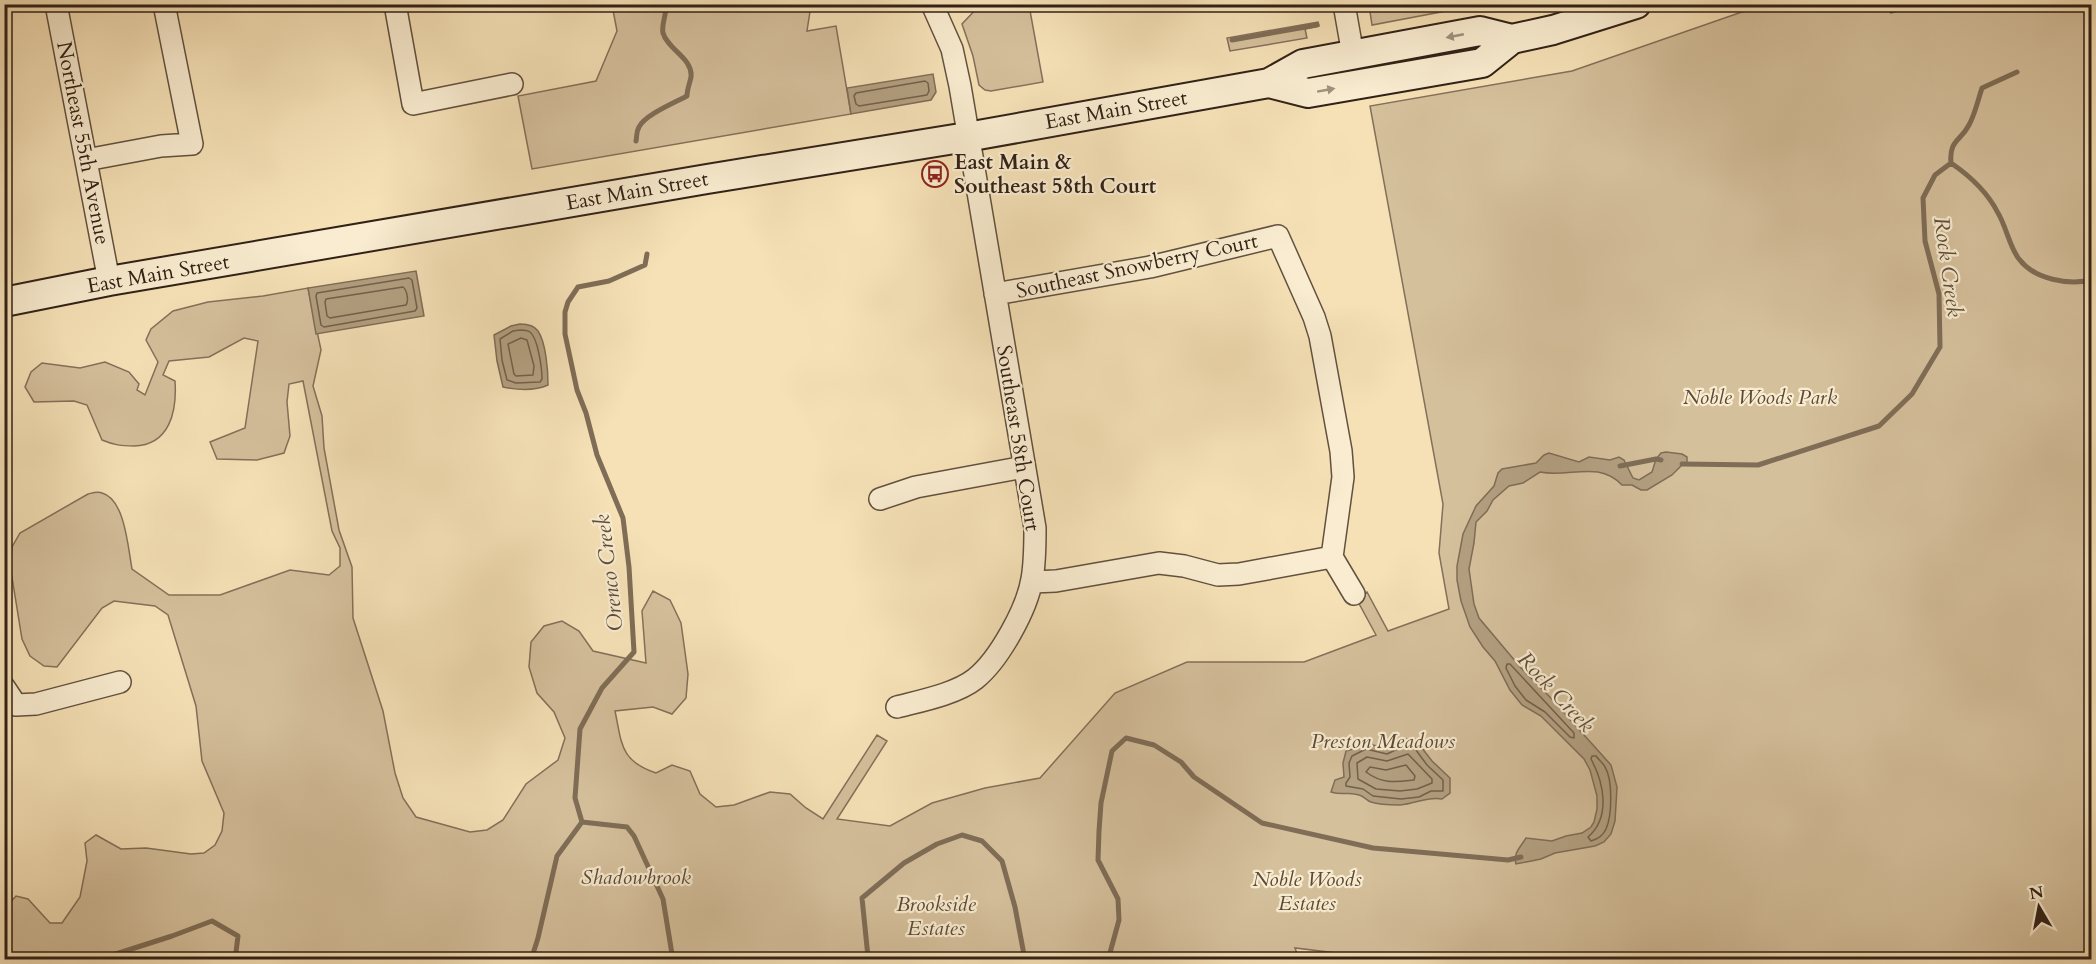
<svg xmlns="http://www.w3.org/2000/svg" width="2096" height="964" viewBox="0 0 2096 964" font-family="Cardo,serif">
<style>
.green{fill:#d5c09c;stroke:#83705a;stroke-width:1.5}
.water{fill:#b3a081;stroke:#7f6d57;stroke-width:1.5}
.lines{fill:none;stroke-linecap:round;stroke-linejoin:round}
.shore{stroke:#72604c;stroke-width:1.5}
.stream{stroke:#7f6d57;stroke-width:5}
.minor-casing{stroke:#62513f;stroke-width:24}
.secondary-casing{stroke:#312117;stroke-width:32}
.minor{stroke:#f9ecd0;stroke-width:21}
.secondary{stroke:#f9ecd0;stroke-width:28}
.oneway{fill:#9f917d}
.labels{text-anchor:middle;dominant-baseline:central;stroke-width:4.5;stroke-linejoin:round;paint-order:stroke}
.street-label{font-size:21px;fill:#312117;stroke:#f9ecd0}
.poi-label{font-size:21px;font-weight:bold;fill:#312117;stroke:#f9ecd0;text-anchor:start}
.park-label{font-size:21px;font-style:italic;fill:#5a4938;stroke:#f9ecd0}
.water-label{font-size:22px;font-style:italic;fill:#5e4d3c;stroke:#f9ecd0}
</style>
<rect width="100%" height="100%" fill="#f6e1b7"/>
<filter id="stains"><feTurbulence type="fractalNoise" baseFrequency=".00333" numOctaves="4"/><feColorMatrix values="0 0 0 0 .2 0 0 0 0 .09 0 0 0 0 .02 0 0 0 .5 -.17"/></filter>
<radialGradient id="worn" r=".72"><stop offset=".6" stop-color="#630" stop-opacity="0"/><stop offset="1" stop-color="#630" stop-opacity=".3"/></radialGradient>
<!-- green -->
<path class="green" d="M 1921,4 L 2091,5 L 2091,959 L 1394,960 L 1295,948 L 1299,959 L 5,960 L 4,906 L 6,907 L 16,896 L 28,899 L 50,923 L 62,923 L 80,897 L 87,861 L 85,843 L 96,835 L 121,849 L 146,848 L 191,854 L 204,853 L 215,845 L 222,831 L 224,813 L 202,761 L 196,706 L 168,615 L 155,606 L 114,601 L 102,608 L 57,667 L 44,666 L 30,656 L 22,639 L 10,565 L 12,547 L 20,533 L 88,494 C 92,493 98,491 102,493 C 125,499 128,548 132,569 L 169,595 L 220,595 L 290,570 L 329,575 L 340,566 L 340,548 L 332,531 L 303,381 L 289,384 L 287,402 L 290,436 L 284,453 L 257,460 L 217,459 L 210,442 L 245,428 L 258,341 L 244,338 L 209,357 L 169,361 L 163,375 L 175,381 C 177,411 170,445 134,446 C 121,446 114,445 102,440 L 87,405 L 74,401 L 34,402 L 25,387 L 31,372 L 42,363 L 80,368 L 105,362 L 129,372 L 139,384 L 137,390 L 145,395 L 158,362 L 146,340 L 151,329 L 173,311 L 208,302 L 263,296 L 308,288 L 321,350 L 313,386 L 322,416 L 324,448 L 339,530 L 352,567 L 353,618 L 383,711 L 395,773 L 403,798 L 416,817 L 470,832 L 487,830 L 503,820 L 526,784 L 558,760 L 565,738 L 554,712 L 537,693 L 529,667 L 531,642 L 544,626 L 562,621 L 579,631 L 593,651 L 646,663 L 642,611 L 653,591 L 670,600 L 681,623 L 688,674 L 686,698 L 672,714 L 653,707 L 615,711 C 622,744 620,761 656,773 L 672,765 L 690,771 L 700,794 L 716,807 L 734,805 L 770,792 L 790,794 L 806,808 L 823,819 L 877,735 L 887,741 L 837,819 L 890,826 L 932,803 L 985,788 L 1040,778 L 1115,693 L 1187,662 L 1304,662 L 1376,635 L 1356,598 L 1367,592 L 1388,631 L 1449,609 L 1439,553 L 1443,504 L 1370,106 L 1572,71 L 1762,5 L 1890,5 L 1891,13 Z
M 612,5 L 811,5 L 807,31 L 836,26 L 851,114 L 532,169 L 518,96 L 596,81 L 617,31 Z
M 980,5 L 1029,5 L 1043,82 L 991,91 L 985,90 L 979,85 L 973,56 L 962,24 Z
M 1369,5 L 1369,4 L 1478,5 L 1372,25 Z
M 1318,22 L 1319,26 L 1305,29 L 1307,38 L 1230,51 L 1227,38 Z"/>
<!-- water -->
<path class="water" d="M 933,74 L 936,92 L 931,100 L 851,114 L 847,88 Z
M 416,271 L 424,316 L 316,334 L 308,288 Z
M 520,324 C 527,324 534,325 538,331 C 546,343 548,370 548,385 C 535,391 518,390 503,387 L 497,361 L 494,335 L 511,326 Z
M 1666,452 L 1682,454 L 1687,457 L 1687,464 L 1682,465 L 1672,475 L 1647,490 L 1641,490 L 1632,485 L 1622,485 C 1598,460 1570,478 1540,472 L 1523,483 L 1509,486 L 1493,500 L 1487,511 L 1476,522 L 1474,543 L 1469,569 L 1474,604 L 1479,618 L 1521,668 L 1549,696 L 1611,765 L 1617,787 L 1615,821 L 1611,834 L 1604,842 L 1595,846 L 1555,853 L 1541,859 L 1516,864 C 1513,853 1520,848 1526,838 L 1552,841 L 1566,836 L 1582,833 L 1591,827 L 1594,822 L 1597,809 L 1597,796 L 1590,770 L 1584,759 L 1541,716 L 1522,705 L 1510,690 L 1495,661 L 1483,647 L 1470,627 L 1461,601 L 1457,580 L 1457,566 L 1463,534 L 1476,506 L 1494,486 L 1498,473 L 1502,469 L 1536,463 L 1544,455 L 1549,453 L 1579,462 L 1589,457 L 1610,460 L 1619,457 L 1624,460 L 1633,478 L 1639,480 L 1652,472 L 1656,459 L 1661,453 Z
M 1404,739 L 1415,739 L 1432,761 L 1450,778 L 1450,793 L 1442,799 C 1428,796 1415,804 1400,805 C 1392,805 1379,805 1371,802 C 1367,801 1364,796 1359,795 C 1349,791 1343,796 1331,792 L 1335,780 L 1344,777 L 1343,763 L 1346,751 L 1356,748 L 1364,743 L 1386,748 Z"/>
<g class="lines">
<!-- shore -->
<path class="shore" d="M 925,81 L 928,83 L 929,91 L 927,95 L 859,106 L 856,104 L 854,96 L 856,93 Z
M 409,278 L 412,280 L 417,308 L 415,311 L 324,327 L 321,325 L 316,296 L 317,293 Z
M 403,287 C 407,290 409,301 406,305 L 330,318 L 327,316 L 325,302 L 326,299 Z
M 520,330 C 524,330 527,330 530,332 C 538,338 542,369 542,379 L 540,382 L 516,383 L 507,380 L 502,360 L 500,339 L 513,331 Z
M 521,338 L 527,340 L 534,366 L 533,375 L 516,376 L 514,374 L 508,344 Z
M 1507,664 L 1510,664 L 1574,733 L 1574,738 L 1570,737 L 1545,712 L 1526,700 L 1515,686 L 1506,668 Z
M 1406,745 L 1413,746 L 1427,765 L 1443,780 L 1443,791 L 1431,791 L 1419,797 L 1401,799 L 1373,796 L 1363,789 L 1346,786 L 1346,783 L 1350,777 L 1349,763 L 1352,756 L 1366,749 L 1387,754 Z
M 1408,754 L 1432,779 L 1432,783 L 1417,789 L 1400,791 L 1376,789 L 1358,779 L 1357,763 L 1367,757 L 1387,761 Z
M 1592,756 L 1596,756 C 1599,760 1603,763 1605,767 C 1613,780 1612,816 1606,829 C 1603,836 1598,839 1591,841 L 1588,837 C 1611,817 1604,783 1591,759 Z
M 1406,765 L 1415,776 L 1414,780 C 1395,782 1382,784 1366,772 L 1370,767 L 1386,770 Z"/>
<!-- stream -->
<path class="stream" d="M 1232,40 L 1317,25
M 636,141 C 637,136 636,132 639,127 C 645,115 674,103 687,96 C 687,89 690,83 691,77 C 693,58 668,50 663,33 C 661,24 667,14 666,4
M 1951,163 C 1949,140 1960,142 1969,125 C 1975,114 1978,100 1982,88 L 2017,72
M 1682,464 L 1758,465 L 1879,426 L 1912,394 L 1940,347 L 1939,294 L 1925,241 L 1923,198 L 1935,175 L 1951,163 C 1970,176 1988,193 1998,213 C 2006,226 2010,248 2019,259 C 2035,280 2068,285 2092,280
M 1620,466 L 1656,459 L 1661,460
M 582,822 L 575,798 L 580,729 L 602,688 L 634,652 L 629,567 L 623,518 L 597,455 L 586,413 L 577,390 L 565,334 L 565,312 L 568,302 L 578,287 L 609,281 L 645,265 L 647,254
M 582,822 L 627,827 L 634,836 L 663,899 L 672,954 L 676,960
M 97,960 L 172,936 L 212,921 L 238,936 L 235,960
M 531,960 L 538,938 L 557,856 L 582,822
M 865,960 L 868,957 L 862,898 L 904,863 L 937,844 L 962,835 L 982,841 L 1002,861 L 1015,907 L 1025,960
M 1108,960 L 1119,920 L 1118,899 L 1098,860 L 1099,831 L 1101,803 L 1112,751 L 1126,738 L 1154,745 L 1181,762 L 1194,777 L 1262,823 L 1373,848 L 1508,860 L 1521,857"/>
<defs>
<path id="minor" d="M 56,4 L 109,281
M 395,4 L 413,104 L 512,84
M 1344,4 L 1353,55
M 86,160 L 161,146 L 192,144 L 164,4
M 995,294 L 1150,267 L 1278,236 L 1314,317 L 1320,336 L 1341,451 L 1343,477 L 1332,557 L 1354,594
M 880,499 L 916,487 L 1024,467
M 1032,582 L 1056,581 L 1159,563 L 1184,566 L 1218,575 L 1239,574 L 1332,557
M 4,687 L 16,705 L 36,704 L 120,682
M 897,707 C 920,701 956,694 975,679 C 999,660 1027,609 1032,579 C 1035,563 1035,545 1035,528 L 960,86 L 952,49 L 932,4"/>
<path id="secondary" d="M 1269,83 L 1308,93 L 1482,63 L 1512,39 L 1553,30 L 1636,4
M 4,302 L 109,281 L 707,179 L 967,137 L 1269,83 L 1303,64 L 1480,31 L 1512,39"/>
</defs>
<!-- minor casing -->
<use href="#minor" class="minor-casing"/>
<!-- secondary casing -->
<use href="#secondary" class="secondary-casing"/>
<!-- minor -->
<use href="#minor" class="minor"/>
<!-- secondary -->
<use href="#secondary" class="secondary"/>
</g>
<!-- one-way arrows -->
<defs><path id="oneway-solid" d="M-6-.8H1V-3.2L6.5 0L1 3.2V.8H-6Z" transform="scale(1.5)"/></defs>
<g class="oneway">
<use href="#oneway-solid" transform="translate(1455 36) rotate(169)"/>
<use href="#oneway-solid" transform="translate(1326 90) rotate(-10)"/>
</g>
<!-- icons -->
<defs>
<symbol id="bus-ring" viewBox="-11 -11 22 22"><circle r="9.5" fill="#f9ecd0" stroke="#8f2418" stroke-width="1.5"/><path d="M-5-6H5V4H4V6H2V4H-2V6H-4V4H-5ZM-3.5-4V0h7V-4ZM-3.5 1.2v1.5H-2V1.2ZM2 1.2v1.5H3.5V1.2Z" fill="#8f2418"/></symbol>
</defs>
<g fill-rule="evenodd">
<use href="#bus-ring" x="920" y="159" width="30" height="30"/>
</g>
<g class="labels">
<!-- street labels -->
<g class="street-label">
<text transform="translate(1116 110) rotate(-10)">East Main Street</text>
<text transform="translate(83 143) rotate(79)">Northeast 55th Avenue</text>
<text transform="translate(637 191) rotate(-10)">East Main Street</text>
<text transform="translate(1137 266) rotate(-12)">Southeast Snowberry Court</text>
<text transform="translate(158 274) rotate(-10)">East Main Street</text>
<text transform="translate(1018 438) rotate(81)">Southeast 58th Court</text>
</g>
<!-- poi labels -->
<g class="poi-label">
<text x="954" y="162">East Main &amp;<tspan x="954" dy="24">Southeast 58th Court</tspan></text>
</g>
<!-- park labels -->
<g class="park-label">
<text x="1760" y="397">Noble Woods Park</text>
<text x="1383" y="741">Preston Meadows</text>
<text x="636" y="877">Shadowbrook</text>
<text x="1307" y="879">Noble Woods<tspan x="1307" dy="24">Estates</tspan></text>
<text x="936" y="904">Brookside<tspan x="936" dy="24">Estates</tspan></text>
</g>
<!-- water labels -->
<g class="water-label">
<text transform="translate(1948 267) rotate(82)">Rock Creek</text>
<text transform="translate(609 573) rotate(-97)">Orenco Creek</text>
<text transform="translate(1556 692) rotate(47)">Rock Creek</text>
</g>
</g>
<!-- margin -->
<rect width="2096" height="964" fill="none" stroke="#f6e1b7" stroke-width="24"/>
<rect x="6" y="6" width="2084" height="952" fill="none" stroke="#312117" stroke-width="3"/>
<rect x="12" y="12" width="2072" height="940" fill="none" stroke="#312117" stroke-width="1.5"/>
<!-- north arrow -->
<g transform="translate(2039 907) rotate(350)" stroke="#f9ecd0" stroke-width="4.5" paint-order="stroke">
<path d="M0-4.5L10 22L0 15L-10 22Z" fill="#312117"/>
<text y="-9" font-size="16" font-weight="bold" text-anchor="middle" fill="#312117">N</text>
</g>
<rect width="100%" height="100%" filter="url(#stains)"/>
<rect width="100%" height="100%" fill="url(#worn)"/>
</svg>
